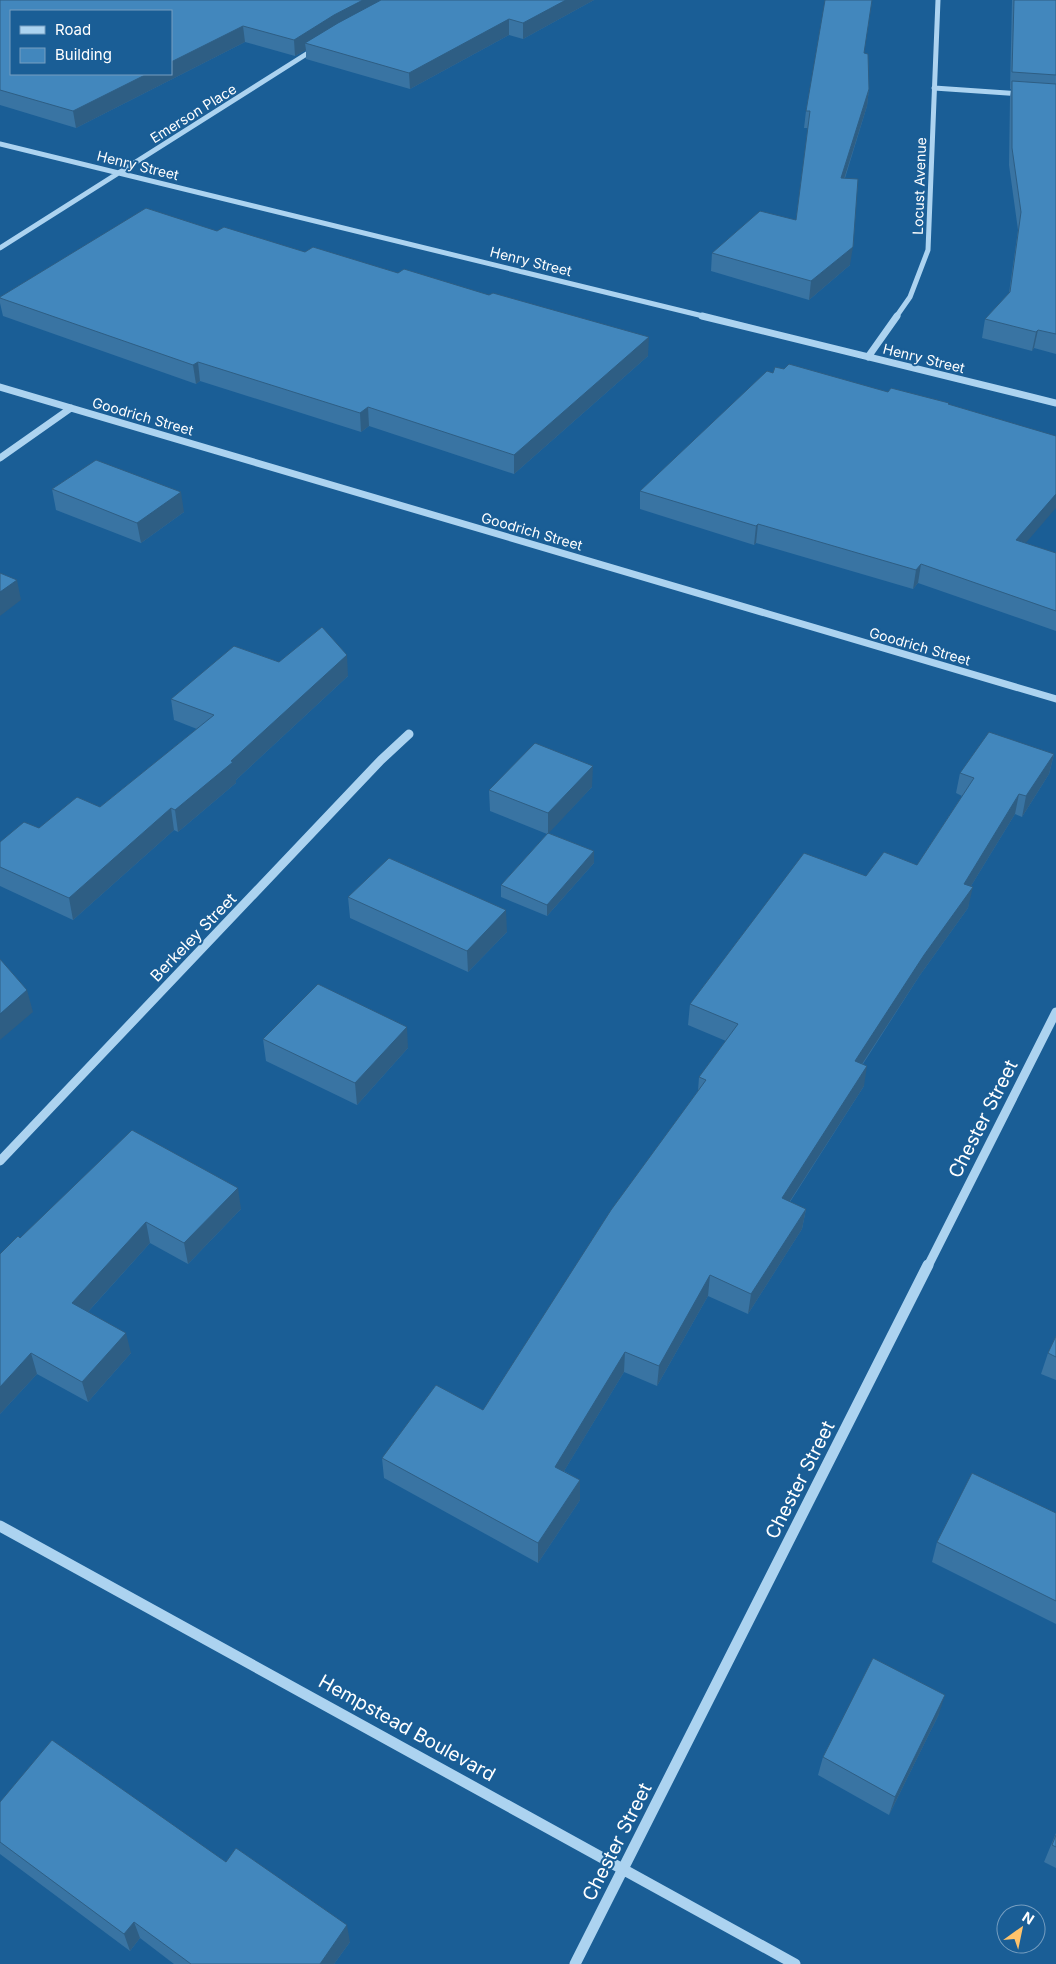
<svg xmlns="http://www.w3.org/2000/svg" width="1056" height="1964" viewBox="0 0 1056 1964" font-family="Inter,sans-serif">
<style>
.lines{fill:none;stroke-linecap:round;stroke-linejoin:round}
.minor-far3{stroke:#acd3f0;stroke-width:5}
.minor-far2{stroke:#acd3f0;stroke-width:7}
.minor-far1{stroke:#acd3f0;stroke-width:9}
.minor{stroke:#acd3f0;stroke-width:11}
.wall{fill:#3974a3}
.shaded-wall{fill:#2e5e84}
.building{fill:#4287bd;stroke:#2e5e84}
.labels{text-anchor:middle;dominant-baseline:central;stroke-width:4;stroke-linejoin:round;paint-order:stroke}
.far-street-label{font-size:14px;fill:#fff;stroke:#1a5e96}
.street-label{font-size:16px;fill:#fff;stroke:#1a5e96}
.near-street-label{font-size:19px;fill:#fff;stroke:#1a5e96}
</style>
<rect width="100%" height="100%" fill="#1a5e96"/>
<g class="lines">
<!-- minor-far3 -->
<path class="minor-far3" d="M 934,88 L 1021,94
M 0,144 L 707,317
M 0,248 L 316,48
M 896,317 L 910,297 L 928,250 L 938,0"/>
<!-- minor-far2 -->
<path class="minor-far2" d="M 702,316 L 1056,403
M 868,357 L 897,316
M 0,387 L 1056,699
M 0,458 L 71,408"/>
<!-- minor-far1 -->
<path class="minor-far1" d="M 0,1161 L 381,760 L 409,734
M 928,1266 L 1056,1012"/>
<!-- minor -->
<path class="minor" d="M 0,1526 L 795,1964
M 575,1964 L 928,1265"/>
</g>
<!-- wall -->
<path class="wall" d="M 0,0 L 594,0 L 523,39 L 509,35 L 410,89 L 306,59 L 306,50 L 295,56 L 245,42 L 76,128 L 0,105 Z
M 1012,0 L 1056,0 L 1056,354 L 1034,348 L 1032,351 L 982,338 L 985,319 L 1009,293 L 1018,230 L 1009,165 L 1010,97 L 1011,89 L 1010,89 Z
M 865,53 L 869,89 L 867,106 L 845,178 L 850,265 L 809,300 L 711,271 L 712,253 L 796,220 L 808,128 L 804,128 L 806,111 Z
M 217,231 L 305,252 L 648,356 L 514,474 L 369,426 L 361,432 L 200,381 L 196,384 L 3,316 L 0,303 L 0,297 Z
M 784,369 L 888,392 L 949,404 L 1025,543 L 1056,553 L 1056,631 L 918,583 L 913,589 L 756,543 L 754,545 L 640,509 L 640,491 L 773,373 Z
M 52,489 L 184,512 L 141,543 L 56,510 Z
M 279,662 L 348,676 L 236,780 L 236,783 L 178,832 L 174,830 L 73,920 L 0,886 L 0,842 L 100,807 L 197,729 L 174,720 L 171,699 Z
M 1054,754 L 1049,774 L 1022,817 L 1015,814 L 971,886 L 968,908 L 920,975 L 863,1064 L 864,1086 L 790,1202 L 806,1209 L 802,1229 L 748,1314 L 708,1296 L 657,1386 L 624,1372 L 564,1471 L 580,1480 L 580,1500 L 538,1563 L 384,1478 L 382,1458 L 483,1410 L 698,1091 L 699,1077 L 726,1041 L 688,1025 L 690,1004 L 866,876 L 917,865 L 962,796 L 956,793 L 960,773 Z
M 592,787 L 548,833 L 594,851 L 594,863 L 547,916 L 501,897 L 501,885 L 547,834 L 490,811 L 489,790 Z
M 348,897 L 507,932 L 468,972 L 350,918 Z
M 263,1039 L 408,1048 L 357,1105 L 266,1061 Z
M 241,1209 L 188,1264 L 150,1243 L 88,1312 L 131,1353 L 88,1402 L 37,1374 L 0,1414 L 20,1238 Z
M 1056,1336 L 1056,1380 L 1041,1374 L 1048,1353 Z
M 1056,1513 L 1056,1624 L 932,1562 L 937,1542 Z
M 939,1714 L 889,1815 L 818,1775 L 823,1757 Z
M 0,1802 L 226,1862 L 350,1942 L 334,1964 L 174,1964 L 140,1938 L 130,1951 L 0,1854 Z
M 1056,1833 L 1056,1868 L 1044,1862 Z"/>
<!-- shaded-wall -->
<path class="shaded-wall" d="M 363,0 L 393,0 L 305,43 L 306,50 L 295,56 L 294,40 L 334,15 Z
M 566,0 L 594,0 L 523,39 L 523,23 Z
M 509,19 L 509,35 L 410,89 L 409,73 Z
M 243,26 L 245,42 L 76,128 L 73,111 L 147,74 L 171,74 L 171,62 Z
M 869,89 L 867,106 L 839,195 L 841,178 Z
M 853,247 L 850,265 L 809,300 L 811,281 Z
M 1038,330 L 1034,348 L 1032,351 L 1036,332 Z
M 649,337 L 648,356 L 514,474 L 514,455 Z
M 198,362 L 200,381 L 196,384 L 193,365 Z
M 368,407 L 369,426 L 361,432 L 360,413 Z
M 181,492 L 184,512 L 141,543 L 137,523 Z
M 1056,494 L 1056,508 L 1012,559 L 1016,540 Z
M 758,524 L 756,543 L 754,545 L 756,526 Z
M 921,564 L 918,583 L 913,589 L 916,570 Z
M 17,580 L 21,600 L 0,616 L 0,592 Z
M 347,655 L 348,676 L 236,780 L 236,783 L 178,832 L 175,810 Z
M 1054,754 L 1049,774 L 1022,817 L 1026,796 Z
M 593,766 L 592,787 L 548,834 L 548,813 Z
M 1019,794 L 1015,814 L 960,904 L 964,884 Z
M 171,808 L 174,830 L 73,920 L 69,898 Z
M 594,851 L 594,863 L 547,916 L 547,905 Z
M 973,887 L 968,908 L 920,975 L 851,1081 L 855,1061 L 924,955 Z
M 506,910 L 507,932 L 468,972 L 467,951 Z
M 27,990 L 33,1012 L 0,1040 L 0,1014 Z
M 407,1027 L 408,1048 L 357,1105 L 355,1083 Z
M 867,1066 L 864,1086 L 779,1218 L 782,1198 Z
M 238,1188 L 241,1209 L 188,1264 L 184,1243 Z
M 806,1209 L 802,1229 L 748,1314 L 751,1294 Z
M 146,1222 L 150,1243 L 77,1324 L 72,1303 Z
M 710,1275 L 708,1296 L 657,1386 L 659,1366 Z
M 126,1333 L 131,1353 L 88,1402 L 82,1382 Z
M 625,1352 L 624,1372 L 555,1486 L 555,1467 Z
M 31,1353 L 37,1374 L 0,1414 L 0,1387 Z
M 580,1480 L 580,1500 L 538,1563 L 538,1543 Z
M 945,1695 L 939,1714 L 889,1815 L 895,1797 Z
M 134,1922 L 140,1938 L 130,1951 L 124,1934 Z
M 347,1925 L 350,1942 L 334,1964 L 320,1964 Z"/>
<!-- building -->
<path class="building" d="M 0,0 L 363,0 L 334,15 L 294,40 L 243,26 L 171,62 L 171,11 L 11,11 L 11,74 L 147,74 L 73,111 L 0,90 Z
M 381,0 L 566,0 L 523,23 L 509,19 L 409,73 L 305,43 L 338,23 Z
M 825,0 L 872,0 L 864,53 L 868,54 L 869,89 L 841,178 L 858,179 L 853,247 L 811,281 L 712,253 L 760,211 L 796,220 L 810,111 L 806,111 Z
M 1014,0 L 1056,0 L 1056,75 L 1012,72 Z
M 1012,81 L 1056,84 L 1056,334 L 1038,330 L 1036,332 L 985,319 L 1010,292 L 1021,212 L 1012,148 Z
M 146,208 L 217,231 L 224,227 L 305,252 L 313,247 L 398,273 L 404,269 L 489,295 L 493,293 L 649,337 L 514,455 L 368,407 L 360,413 L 198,362 L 193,365 L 0,298 L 0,297 Z
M 789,364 L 888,392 L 891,388 L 949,403 L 948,404 L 1056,436 L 1056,494 L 1016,540 L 1056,553 L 1056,611 L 921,564 L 916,570 L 758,524 L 756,526 L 640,491 L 767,371 L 773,373 L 775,367 L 784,369 Z
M 96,460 L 181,492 L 137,523 L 52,489 Z
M 0,573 L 17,580 L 0,592 Z
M 322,627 L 347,655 L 231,761 L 233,762 L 175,810 L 171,808 L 69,898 L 0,867 L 0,842 L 24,822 L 39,828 L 77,797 L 100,807 L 214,715 L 171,699 L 234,646 L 279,662 Z
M 989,732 L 1054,754 L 1026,796 L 1019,794 L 964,884 L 973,887 L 924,955 L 855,1061 L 867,1066 L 782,1198 L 806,1209 L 751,1294 L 710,1275 L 659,1366 L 625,1352 L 555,1467 L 580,1480 L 538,1543 L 382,1458 L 436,1385 L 483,1410 L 611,1210 L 706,1080 L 699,1077 L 738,1024 L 690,1004 L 804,853 L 866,876 L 884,852 L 917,865 L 974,778 L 960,773 Z
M 535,743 L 593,766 L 548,813 L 489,790 Z
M 548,833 L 594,851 L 547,905 L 501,885 Z
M 389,858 L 506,910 L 467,951 L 348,897 Z
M 0,959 L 27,990 L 0,1014 Z
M 318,984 L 407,1027 L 355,1083 L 263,1039 Z
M 132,1130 L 238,1188 L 184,1243 L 146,1222 L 72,1303 L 126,1333 L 82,1382 L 31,1353 L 0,1387 L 0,1254 L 18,1236 L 20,1238 Z
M 1056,1336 L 1056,1357 L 1048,1353 Z
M 972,1473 L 1056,1513 L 1056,1601 L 937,1542 Z
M 873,1658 L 945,1695 L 895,1797 L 823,1757 Z
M 52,1740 L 226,1862 L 236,1848 L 347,1925 L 320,1964 L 191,1964 L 134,1922 L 124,1934 L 0,1842 L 0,1802 Z
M 1056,1835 L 1056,1847 L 1052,1845 Z"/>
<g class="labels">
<!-- far-street labels -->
<g class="far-street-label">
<text transform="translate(193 113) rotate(-32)">Emerson Place</text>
<text transform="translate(138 165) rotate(14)">Henry Street</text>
<text transform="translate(919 186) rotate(-88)">Locust Avenue</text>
<text transform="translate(531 261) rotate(14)">Henry Street</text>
<text transform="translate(924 358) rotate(14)">Henry Street</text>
<text transform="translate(143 416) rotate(16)">Goodrich Street</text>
<text transform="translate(532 531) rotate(16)">Goodrich Street</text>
<text transform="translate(920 646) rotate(16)">Goodrich Street</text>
</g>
<!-- street labels -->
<g class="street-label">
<text transform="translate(193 937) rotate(-46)">Berkeley Street</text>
</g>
<!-- near-street labels -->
<g class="near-street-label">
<text transform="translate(983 1119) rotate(-63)">Chester Street</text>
<text transform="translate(800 1480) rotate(-63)">Chester Street</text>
<text transform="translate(407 1728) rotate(29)">Hempstead Boulevard</text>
<text transform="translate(617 1842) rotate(-63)">Chester Street</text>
</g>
</g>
<!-- legend -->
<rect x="10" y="10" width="162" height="65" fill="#1a5e96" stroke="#769ec0"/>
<rect x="20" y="26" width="25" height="8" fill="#acd3f0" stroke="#769ec0"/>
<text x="55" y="35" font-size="15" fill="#ffffff">Road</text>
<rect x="20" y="48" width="25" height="15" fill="#4287bd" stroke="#769ec0"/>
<text x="55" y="60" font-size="15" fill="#ffffff">Building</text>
<!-- north arrow -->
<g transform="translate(1021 1929) rotate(33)"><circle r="24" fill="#1a5e96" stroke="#769ec0"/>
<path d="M0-4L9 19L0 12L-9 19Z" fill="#ffc36b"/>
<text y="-8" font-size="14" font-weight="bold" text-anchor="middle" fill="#ffffff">N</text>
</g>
</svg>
